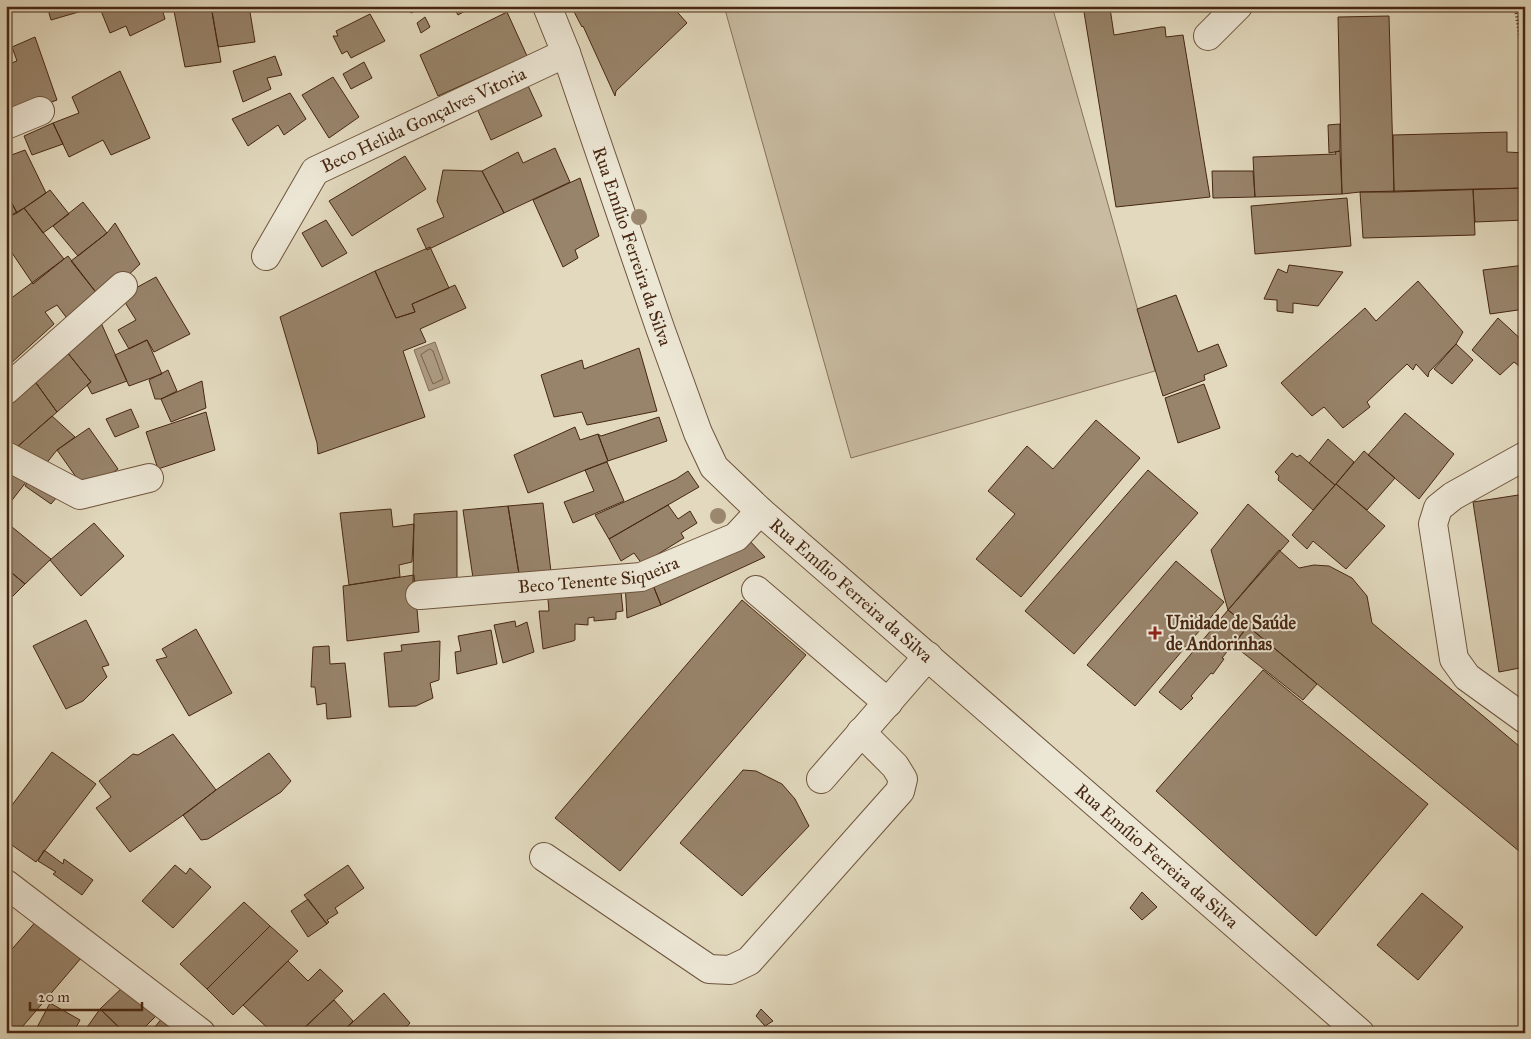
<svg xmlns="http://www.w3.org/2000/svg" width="1531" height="1039" viewBox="0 0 1531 1039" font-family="'IM FELL Great Primer',serif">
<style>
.green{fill:#c8bba1;stroke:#887159}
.water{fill:#ad9c83;stroke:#846d55}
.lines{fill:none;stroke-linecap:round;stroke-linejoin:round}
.shore{stroke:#7a624a;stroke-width:1}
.building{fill:#98846b;stroke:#472711}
.minor-casing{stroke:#6e543c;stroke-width:30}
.path{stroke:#472711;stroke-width:3;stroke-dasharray:1 2.5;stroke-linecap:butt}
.minor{stroke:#ece6d5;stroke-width:28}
.tree{fill:#9b886f}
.poi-dot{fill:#8f2418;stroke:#ece6d5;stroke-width:2}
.labels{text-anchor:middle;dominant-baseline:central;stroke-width:4;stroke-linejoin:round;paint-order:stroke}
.street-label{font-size:18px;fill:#472711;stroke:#ece6d5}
.poi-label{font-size:18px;font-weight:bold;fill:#472711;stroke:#ece6d5;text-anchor:start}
</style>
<rect width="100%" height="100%" fill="#e2d9be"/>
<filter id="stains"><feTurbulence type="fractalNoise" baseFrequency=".004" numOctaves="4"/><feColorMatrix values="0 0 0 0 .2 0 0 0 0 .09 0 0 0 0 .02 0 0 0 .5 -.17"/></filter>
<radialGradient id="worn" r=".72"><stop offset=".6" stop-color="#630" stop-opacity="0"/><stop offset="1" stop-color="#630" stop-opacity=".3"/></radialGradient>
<!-- green -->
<path class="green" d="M 724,6 L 1052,6 L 1155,371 L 851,458 Z"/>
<!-- water -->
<path class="water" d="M 435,342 L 450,383 L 429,391 L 414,350 Z"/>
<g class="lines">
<!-- shore -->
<path class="shore" d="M 430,349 L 433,351 L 443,379 L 433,384 L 421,355 Z"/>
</g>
<!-- building -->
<path class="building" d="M 47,6 L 99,6 L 51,20 Z
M 99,6 L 161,6 L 165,19 L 130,36 L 126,26 L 110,33 Z
M 173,6 L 211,6 L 221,62 L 185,67 Z
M 211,6 L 249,6 L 255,42 L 218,47 Z
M 408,6 L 426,6 L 411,13 Z
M 453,6 L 474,6 L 458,15 Z
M 571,6 L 672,6 L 687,23 L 616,91 L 615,96 L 583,26 L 582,27 Z
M 1083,6 L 1110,8 L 1114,35 L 1161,27 L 1165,27 L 1166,37 L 1183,35 L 1210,197 L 1116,207 Z
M 507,12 L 527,56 L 438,96 L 420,55 Z
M 370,14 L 385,41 L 351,58 L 347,51 L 342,54 L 333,36 L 338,36 L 336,31 Z
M 1389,16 L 1394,192 L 1360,192 L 1342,194 L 1338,17 Z
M 425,17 L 430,27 L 421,33 L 417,23 Z
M 35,37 L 57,100 L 6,119 L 6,65 L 17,61 L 12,47 Z
M 275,56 L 282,75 L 267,78 L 271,89 L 243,102 L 233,71 Z
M 364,62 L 372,78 L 351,89 L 343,74 Z
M 120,71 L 150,138 L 111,155 L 103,140 L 69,157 L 53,123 L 79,113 L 72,97 Z
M 333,77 L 359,117 L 329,138 L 302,95 Z
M 524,77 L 542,116 L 491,140 L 474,102 Z
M 290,93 L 306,119 L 284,135 L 278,125 L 248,146 L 232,119 Z
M 53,123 L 63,144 L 32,155 L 24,136 Z
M 1340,124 L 1340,151 L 1329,153 L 1328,125 Z
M 1507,132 L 1507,152 L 1525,153 L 1525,188 L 1394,192 L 1393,135 Z
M 555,148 L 570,182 L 504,213 L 482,171 L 518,152 L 523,163 Z
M 25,150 L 46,193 L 17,213 L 6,192 L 6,157 Z
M 1340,151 L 1342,194 L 1255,197 L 1253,157 L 1336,154 L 1335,152 Z
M 405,156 L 426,189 L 352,236 L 329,201 Z
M 443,170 L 482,171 L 504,213 L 427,250 L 417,229 L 444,217 L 437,201 Z
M 1212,171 L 1253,171 L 1255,197 L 1213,198 Z
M 580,178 L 599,236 L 575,250 L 578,258 L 563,267 L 533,200 Z
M 1525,188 L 1525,220 L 1475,222 L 1473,189 Z
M 1473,189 L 1475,235 L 1363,238 L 1360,192 Z
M 50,190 L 69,214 L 43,233 L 24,208 Z
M 6,192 L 17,213 L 6,218 Z
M 1347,198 L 1351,246 L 1255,254 L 1251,206 Z
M 83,202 L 107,233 L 78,256 L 53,226 Z
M 24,208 L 64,259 L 33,284 L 6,244 L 6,218 Z
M 326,220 L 347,253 L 322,267 L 302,233 Z
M 115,223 L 140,264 L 102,300 L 71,261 L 107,233 Z
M 430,247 L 449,288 L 412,304 L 415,312 L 396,318 L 375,271 Z
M 68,256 L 102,300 L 72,325 L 57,305 L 45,312 L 54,324 L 9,365 L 6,361 L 6,302 Z
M 1289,265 L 1343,272 L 1318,306 L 1293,303 L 1293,313 L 1277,311 L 1277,300 L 1264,299 L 1278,269 L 1287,273 Z
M 1525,265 L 1525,309 L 1490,314 L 1483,270 Z
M 375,271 L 396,318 L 415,312 L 412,304 L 455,285 L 466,308 L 420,329 L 426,342 L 403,351 L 425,417 L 318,454 L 317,443 L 280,317 Z
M 156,277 L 190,334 L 154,352 L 147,340 L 129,349 L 118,330 L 136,320 L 121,296 Z
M 1418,281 L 1463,332 L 1456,344 L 1429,372 L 1428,377 L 1416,364 L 1413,370 L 1407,364 L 1367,402 L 1370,407 L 1343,428 L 1324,407 L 1312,416 L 1281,383 L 1365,308 L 1376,321 Z
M 1176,295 L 1198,352 L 1218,344 L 1227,366 L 1204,375 L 1205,380 L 1163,396 L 1137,309 Z
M 98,316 L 127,381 L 92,394 L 87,385 L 91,382 L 63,347 Z
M 1498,318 L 1525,343 L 1525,360 L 1519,366 L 1514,362 L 1500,375 L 1472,350 Z
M 147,340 L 162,374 L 129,386 L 115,355 Z
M 1456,344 L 1473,360 L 1452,384 L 1434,369 Z
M 63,347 L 91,382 L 57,412 L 31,376 Z
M 639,348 L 657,411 L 587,425 L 582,412 L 554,417 L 541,375 L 582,360 L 584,369 Z
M 168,370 L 177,391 L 161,399 L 155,399 L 149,380 Z
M 31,376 L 57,412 L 17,447 L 6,440 L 6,399 Z
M 202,381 L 206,408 L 171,422 L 161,399 Z
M 1204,384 L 1220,428 L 1178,443 L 1165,398 Z
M 131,409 L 139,427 L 115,437 L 106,419 Z
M 206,412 L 215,450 L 158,469 L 146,432 Z
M 1405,413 L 1454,454 L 1419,499 L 1368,455 Z
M 52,416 L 75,437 L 57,450 L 45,465 L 17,447 Z
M 659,417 L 667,441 L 608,461 L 598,434 L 601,436 Z
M 1096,420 L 1140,458 L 1021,597 L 976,559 L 1015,514 L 988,491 L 1027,446 L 1053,469 Z
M 575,427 L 580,440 L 598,434 L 608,461 L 528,493 L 514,455 Z
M 89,428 L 118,469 L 92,487 L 81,484 L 57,450 Z
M 1328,439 L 1354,462 L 1335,485 L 1309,463 Z
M 1364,451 L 1395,478 L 1367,510 L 1336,484 Z
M 1292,453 L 1297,457 L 1300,455 L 1335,485 L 1313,510 L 1278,480 L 1279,476 L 1275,472 Z
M 6,460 L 33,473 L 6,508 Z
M 607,462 L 624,501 L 573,523 L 564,502 L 594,491 L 585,470 Z
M 1148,470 L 1198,513 L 1074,654 L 1025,611 Z
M 688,471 L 699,487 L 609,539 L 595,515 L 676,479 Z
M 33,473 L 64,489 L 51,504 L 25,486 Z
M 1336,484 L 1385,526 L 1346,569 L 1313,541 L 1307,549 L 1292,535 Z
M 1525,494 L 1525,667 L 1499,672 L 1473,502 Z
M 543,503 L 551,572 L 519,574 L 508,506 Z
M 1248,504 L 1289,541 L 1228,610 L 1211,550 Z
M 668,505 L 678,519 L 690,511 L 697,523 L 681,533 L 684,538 L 642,564 L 634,553 L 621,561 L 609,539 Z
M 508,506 L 519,574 L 473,578 L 463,510 Z
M 391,509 L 393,527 L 414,524 L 412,562 L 399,565 L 400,577 L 349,585 L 340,513 Z
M 457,511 L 457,579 L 413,582 L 414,514 Z
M 6,522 L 51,559 L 25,584 L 6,568 Z
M 94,523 L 124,556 L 81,596 L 50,560 Z
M 746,537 L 765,557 L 661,605 L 650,578 Z
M 1279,550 L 1299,568 L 1314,565 L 1329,566 L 1352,578 L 1367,596 L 1372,623 L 1525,751 L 1525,856 L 1228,610 Z
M 1176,561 L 1224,602 L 1135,706 L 1087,665 Z
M 6,568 L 25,584 L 6,603 Z
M 414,575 L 419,632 L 347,641 L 343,586 Z
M 650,578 L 661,605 L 627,618 L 625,582 Z
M 620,582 L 623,611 L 616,612 L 616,619 L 594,621 L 594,617 L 588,618 L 588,625 L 575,624 L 575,640 L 573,641 L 543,649 L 539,611 L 549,611 L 547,588 Z
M 742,600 L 806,655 L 620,871 L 555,818 Z
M 1228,610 L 1248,626 L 1222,658 L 1224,659 L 1213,674 L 1211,673 L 1191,696 L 1193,698 L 1181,710 L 1159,692 Z
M 86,620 L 109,665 L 102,667 L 107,677 L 83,701 L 66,709 L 33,646 Z
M 515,621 L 516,627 L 527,622 L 534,652 L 503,663 L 494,625 Z
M 1248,626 L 1317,684 L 1303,700 L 1237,648 L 1240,646 L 1236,642 Z
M 196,629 L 232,693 L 189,716 L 156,660 L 167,657 L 162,649 Z
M 491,630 L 497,664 L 457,674 L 455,652 L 461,651 L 458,636 Z
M 440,641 L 439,680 L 430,683 L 433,698 L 416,706 L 389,707 L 384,653 L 402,651 L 401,645 Z
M 329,646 L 330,664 L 345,663 L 351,717 L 327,719 L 326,703 L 317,705 L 315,687 L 311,687 L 313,647 Z
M 1263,670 L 1428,804 L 1316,936 L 1156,791 Z
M 173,734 L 216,790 L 189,811 L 130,852 L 96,808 L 111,797 L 99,781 L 133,754 L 138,755 Z
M 52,752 L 96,784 L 36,862 L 6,841 L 6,813 Z
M 269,753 L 291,781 L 281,792 L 208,839 L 201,840 L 183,815 L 216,790 Z
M 743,770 L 756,771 L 782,784 L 795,799 L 809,826 L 742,896 L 680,843 Z
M 44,850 L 63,864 L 64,859 L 93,880 L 82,895 L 53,874 L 56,872 L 38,861 Z
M 175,865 L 186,874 L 190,868 L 211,887 L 173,928 L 142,901 Z
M 348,865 L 364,888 L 335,908 L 338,913 L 327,920 L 329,922 L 327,924 L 304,895 Z
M 1142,892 L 1157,907 L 1142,920 L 1130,908 Z
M 1422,893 L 1463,927 L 1418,980 L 1377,945 Z
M 308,899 L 327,924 L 308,937 L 291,911 Z
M 244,902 L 270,926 L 207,989 L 180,964 Z
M 38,919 L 82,957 L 17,1033 L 6,1033 L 6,956 Z
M 270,926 L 298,951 L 233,1015 L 207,989 Z
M 288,961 L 308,981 L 320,969 L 343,991 L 299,1033 L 273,1033 L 243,1005 Z
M 124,986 L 158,1014 L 139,1033 L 125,1033 L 100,1009 Z
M 384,993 L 410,1023 L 401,1033 L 341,1033 Z
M 334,1000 L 353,1021 L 341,1033 L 308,1033 L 304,1028 Z
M 50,1003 L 80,1020 L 73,1033 L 34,1033 Z
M 100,1009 L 125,1033 L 83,1033 Z
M 761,1009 L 773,1021 L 765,1026 L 756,1016 Z
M 163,1017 L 182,1033 L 150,1033 Z"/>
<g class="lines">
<defs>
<g id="minor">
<path id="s1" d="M 547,6 L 566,53 L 660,328 L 698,433 L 714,467 L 760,511 L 1360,1033"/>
<path d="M 1208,36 L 1238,6"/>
<path d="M 6,125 L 40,111"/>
<path id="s2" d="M 266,256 L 315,171 L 566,53"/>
<path d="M 6,390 L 123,286"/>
<path d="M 6,456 L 80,495 L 149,478"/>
<path d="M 1525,456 L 1453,496 L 1438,508 L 1433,524 L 1454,659 L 1467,677 L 1525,719"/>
<path d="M 756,590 L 888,703"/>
<path id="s3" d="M 420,595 L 641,577 L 736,537 L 760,511"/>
<path d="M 821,779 L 928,656"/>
<path d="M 544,857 L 709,969 L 730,970 L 749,961 L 900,791 L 903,779 L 895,766 L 861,732"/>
<path d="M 6,884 L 201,1033"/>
</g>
</defs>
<!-- minor casing -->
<use href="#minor" class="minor-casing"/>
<!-- path -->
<path class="path" d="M 1515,6 L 1525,70"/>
<!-- minor -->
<use href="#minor" class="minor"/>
</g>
<!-- trees -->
<g class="tree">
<circle cx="639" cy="217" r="8"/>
<circle cx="718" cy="516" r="8"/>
</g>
<!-- markers -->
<path class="poi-dot" d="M1152.5 625.5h5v5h5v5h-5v5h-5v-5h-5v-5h5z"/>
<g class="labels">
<!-- street labels -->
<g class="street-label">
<text stroke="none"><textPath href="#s2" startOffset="218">Beco Helida Gonçalves Vitoria</textPath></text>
<text stroke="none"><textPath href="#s1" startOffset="255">Rua Emílio Ferreira da Silva</textPath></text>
<text stroke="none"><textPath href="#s3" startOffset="180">Beco Tenente Siqueira</textPath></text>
<text stroke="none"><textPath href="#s1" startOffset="675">Rua Emílio Ferreira da Silva</textPath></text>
<text stroke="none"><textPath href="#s1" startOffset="1080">Rua Emílio Ferreira da Silva</textPath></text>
</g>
<!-- poi labels -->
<g class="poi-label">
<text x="1166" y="623">Unidade de Saúde<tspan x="1166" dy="21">de Andorinhas</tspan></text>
</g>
</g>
<!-- margin -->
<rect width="1531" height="1039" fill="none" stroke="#e2d9be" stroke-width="25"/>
<rect x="8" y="8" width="1516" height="1024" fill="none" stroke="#472711" stroke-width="2.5"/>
<rect x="12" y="12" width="1506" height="1014" fill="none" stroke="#472711"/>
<!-- scale -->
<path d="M30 1002v8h112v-8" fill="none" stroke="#472711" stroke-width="2.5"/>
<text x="38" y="1002" font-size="15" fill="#472711" stroke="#ece6d5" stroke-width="4" paint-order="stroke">20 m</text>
<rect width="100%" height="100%" filter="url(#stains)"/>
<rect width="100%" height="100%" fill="url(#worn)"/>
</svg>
